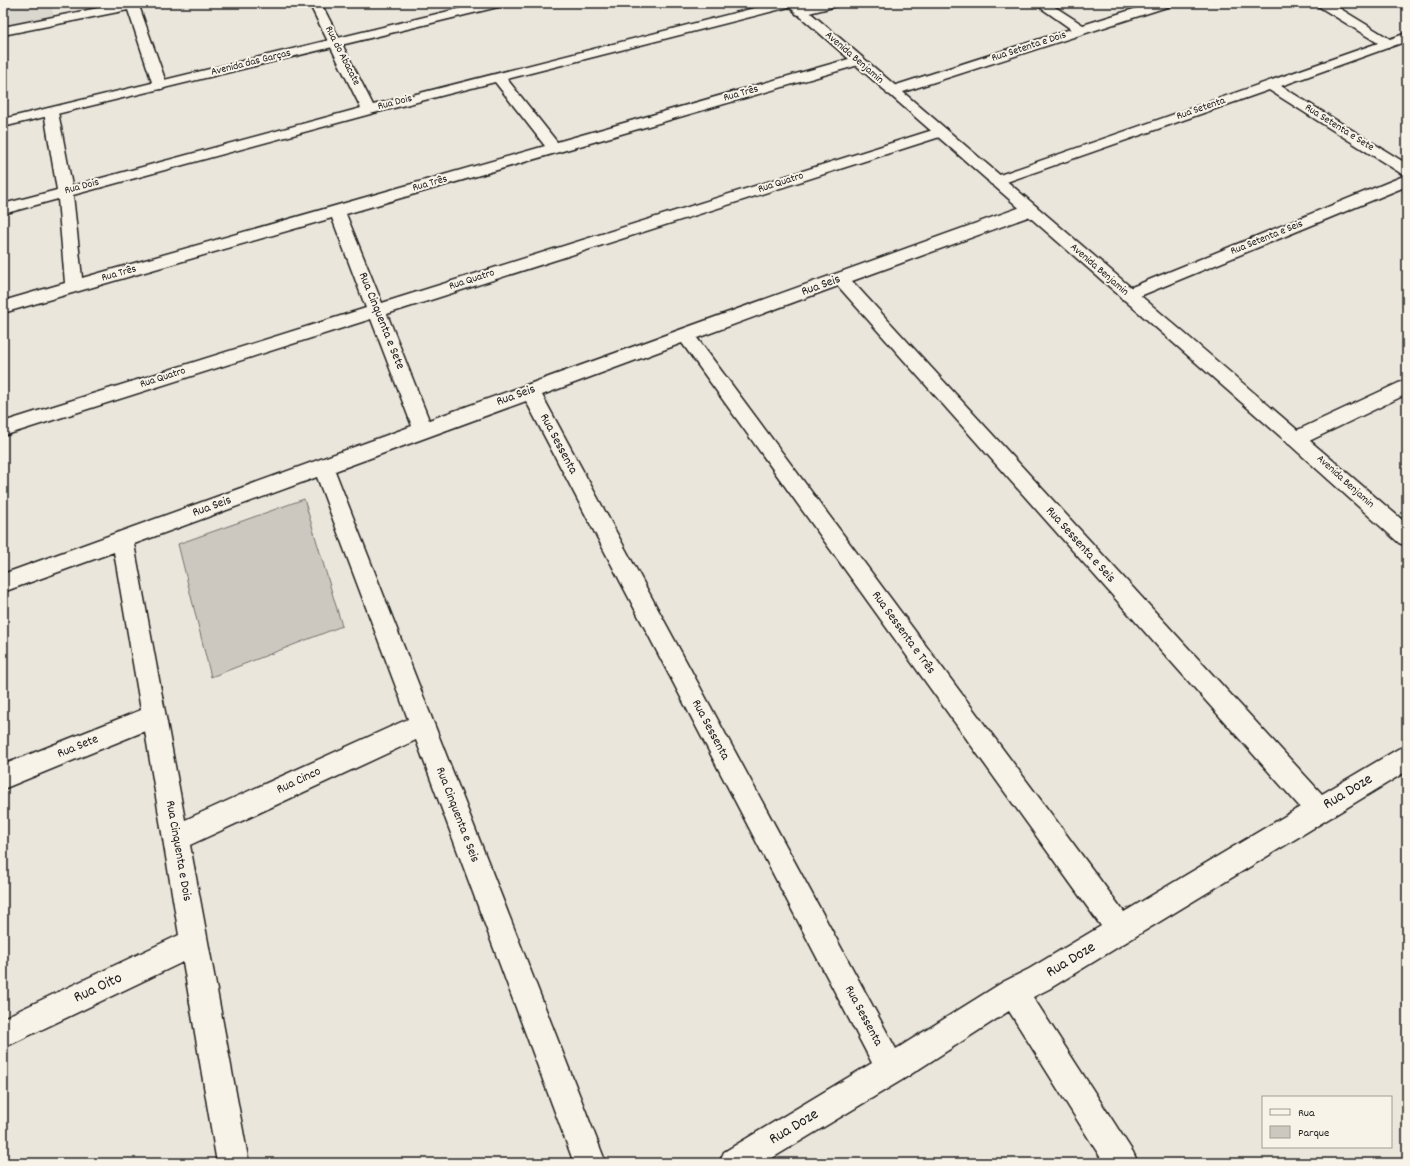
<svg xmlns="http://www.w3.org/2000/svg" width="1410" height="1166" viewBox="0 0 1410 1166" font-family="Dekko,sans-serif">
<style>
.built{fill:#dad7ce}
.green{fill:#ccc8c0;stroke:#74726e}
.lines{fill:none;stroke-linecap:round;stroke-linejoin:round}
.minor-casing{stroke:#1c1c1c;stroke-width:3}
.tertiary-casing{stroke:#1c1c1c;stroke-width:3}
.secondary-casing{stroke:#1c1c1c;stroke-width:3}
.minor{fill:#f7f3e8;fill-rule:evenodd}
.tertiary{fill:#f7f3e8;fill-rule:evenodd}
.secondary{fill:#f7f3e8;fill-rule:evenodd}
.labels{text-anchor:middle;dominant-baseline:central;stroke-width:4;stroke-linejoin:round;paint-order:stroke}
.far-street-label{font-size:11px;fill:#1c1c1c;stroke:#f7f3e8}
.street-label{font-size:13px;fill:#1c1c1c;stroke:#f7f3e8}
.near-street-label{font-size:16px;fill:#1c1c1c;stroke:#f7f3e8}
</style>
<rect width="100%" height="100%" fill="#eae6dc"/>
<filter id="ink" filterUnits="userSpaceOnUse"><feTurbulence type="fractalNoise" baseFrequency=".025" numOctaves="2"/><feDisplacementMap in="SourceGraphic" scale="8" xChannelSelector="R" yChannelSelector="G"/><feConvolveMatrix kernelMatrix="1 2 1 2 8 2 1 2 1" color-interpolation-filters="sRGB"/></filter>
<g filter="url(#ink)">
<!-- built -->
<path class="built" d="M 3,3 L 51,3 L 54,19 L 3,30 Z"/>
<!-- green -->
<path class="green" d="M 304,499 L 342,626 L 211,677 L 178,544 Z"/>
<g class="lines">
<defs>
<path id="minor" d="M 123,3 L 138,3 L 167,85 L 165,88 L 160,89 L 155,88 L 153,85 L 128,10 L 3,35 L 3,27 Z
M 309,3 L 321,3 L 373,105 L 774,3 L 795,3 L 793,6 L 507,79 L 557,142 L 852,58 L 862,58 L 864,61 L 862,64 L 346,214 L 382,303 L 936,129 L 941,128 L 946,129 L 948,132 L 946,135 L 387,314 L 429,420 L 1024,206 L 1030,205 L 1036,206 L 1038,210 L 1036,214 L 852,281 L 1322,794 L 1398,749 L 1407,745 L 1407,771 L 1049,989 L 1033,997 L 1133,1152 L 1138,1163 L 1104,1163 L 1009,1011 L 902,1080 L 764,1163 L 719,1163 L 724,1152 L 872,1063 L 526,401 L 335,471 L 606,1163 L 574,1163 L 416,740 L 190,845 L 249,1163 L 217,1163 L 183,962 L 3,1048 L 3,1018 L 179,935 L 145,731 L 3,789 L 3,765 L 141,710 L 114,552 L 3,592 L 3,574 L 412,426 L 371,319 L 3,436 L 3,422 L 366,308 L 332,218 L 3,313 L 3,301 L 65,283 L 58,199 L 3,214 L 3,204 L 57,190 L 44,112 L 46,109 L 51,108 L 56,109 L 58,112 L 72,186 L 361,108 ZM 495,82 L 545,146 L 82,278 L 73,195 L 374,113 ZM 838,286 L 1300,807 L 1124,912 L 697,338 ZM 682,343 L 1101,926 L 1029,969 L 1003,982 L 896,1049 L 542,395 ZM 317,477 L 408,719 L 185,820 L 134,544 Z
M 818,3 L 839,3 L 837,6 L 801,15 L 796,14 L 795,11 L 796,8 Z
M 1034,3 L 1049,3 L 1083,25 L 1153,3 L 1172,3 L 1170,6 L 897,94 L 892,95 L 887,94 L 885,91 L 887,88 L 1071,29 Z
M 1316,3 L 1331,3 L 1390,39 L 1407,33 L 1407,41 L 1281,86 L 1407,164 L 1407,186 L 1128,301 L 1122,299 L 1119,295 L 1122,291 L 1406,175 L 1402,174 L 1269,90 L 1001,184 L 996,186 L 991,184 L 988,181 L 991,178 L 1378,43 L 1318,6 Z
M 1407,379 L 1407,394 L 1303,444 L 1296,447 L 1289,444 L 1286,439 L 1289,434 Z"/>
<path id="tertiary" d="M 785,3 L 799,3 L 1407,524 L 1407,546 L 1399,543 L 1289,444 Z"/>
<path id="secondary" d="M 482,3 L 504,3 L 502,6 L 498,7 L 3,127 L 3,119 Z"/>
</defs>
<!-- minor casing -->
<use href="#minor" class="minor-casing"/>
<!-- tertiary casing -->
<use href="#tertiary" class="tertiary-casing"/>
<!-- secondary casing -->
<use href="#secondary" class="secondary-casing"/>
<!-- minor -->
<use href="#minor" class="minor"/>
<!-- tertiary -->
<use href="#tertiary" class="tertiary"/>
<!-- secondary -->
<use href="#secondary" class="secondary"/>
</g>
</g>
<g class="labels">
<!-- far-street labels -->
<g class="far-street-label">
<text transform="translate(1029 47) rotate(-18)">Rua Setenta e Dois</text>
<text transform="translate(342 56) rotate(63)">Rua do Abacate</text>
<text transform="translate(854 58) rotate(41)">Avenida Benjamin</text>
<text transform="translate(251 63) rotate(-14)">Avenida das Garças</text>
<text transform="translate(741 94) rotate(-16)">Rua Três</text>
<text transform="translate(395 103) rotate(-14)">Rua Dois</text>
<text transform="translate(1201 109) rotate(-19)">Rua Setenta</text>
<text transform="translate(1339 128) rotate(32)">Rua Setenta e Sete</text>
<text transform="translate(781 183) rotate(-18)">Rua Quatro</text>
<text transform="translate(430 184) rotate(-16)">Rua Três</text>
<text transform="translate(82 187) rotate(-15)">Rua Dois</text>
<text transform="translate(1267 238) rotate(-22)">Rua Setenta e Seis</text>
<text transform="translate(1099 270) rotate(41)">Avenida Benjamin</text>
<text transform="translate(119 274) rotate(-16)">Rua Três</text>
<text transform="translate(472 280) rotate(-18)">Rua Quatro</text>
<text transform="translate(163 378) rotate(-18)">Rua Quatro</text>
<text transform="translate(1345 482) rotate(42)">Avenida Benjamin</text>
</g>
<!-- street labels -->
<g class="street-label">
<text transform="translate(821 286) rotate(-20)">Rua Seis</text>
<text transform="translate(381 321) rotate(68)">Rua Cinquenta e Sete</text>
<text transform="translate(516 396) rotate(-20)">Rua Seis</text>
<text transform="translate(558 444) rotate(62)">Rua Sessenta</text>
<text transform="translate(212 507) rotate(-20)">Rua Seis</text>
<text transform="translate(1080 545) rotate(48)">Rua Sessenta e Seis</text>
<text transform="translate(903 633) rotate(54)">Rua Sessenta e Três</text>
<text transform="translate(710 730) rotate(62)">Rua Sessenta</text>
<text transform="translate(78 747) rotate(-22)">Rua Sete</text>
<text transform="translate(299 781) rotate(-25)">Rua Cinco</text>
<text transform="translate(457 815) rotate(69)">Rua Cinquenta e Seis</text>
<text transform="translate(178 851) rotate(80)">Rua Cinquenta e Dois</text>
<text transform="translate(863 1016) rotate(62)">Rua Sessenta</text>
</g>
<!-- near-street labels -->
<g class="near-street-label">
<text transform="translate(1348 792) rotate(-31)">Rua Doze</text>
<text transform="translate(1071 960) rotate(-31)">Rua Doze</text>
<text transform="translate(98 988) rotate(-25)">Rua Oito</text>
<text transform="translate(794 1127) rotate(-31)">Rua Doze</text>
</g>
</g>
<!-- margin -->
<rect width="1410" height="1166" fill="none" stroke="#f7f3e8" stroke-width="16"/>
<rect x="8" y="8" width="1394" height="1150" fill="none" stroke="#1c1c1c" stroke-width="1.5" filter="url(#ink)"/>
<!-- legend -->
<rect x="1262" y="1096" width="130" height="52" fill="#f7f3e8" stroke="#9f9d96"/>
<rect x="1270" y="1109" width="20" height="6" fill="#f7f3e8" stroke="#9f9d96"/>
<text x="1298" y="1116" font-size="12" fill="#1c1c1c">Rua</text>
<rect x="1270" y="1126" width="20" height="12" fill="#ccc8c0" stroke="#9f9d96"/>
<text x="1298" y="1136" font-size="12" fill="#1c1c1c">Parque</text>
</svg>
